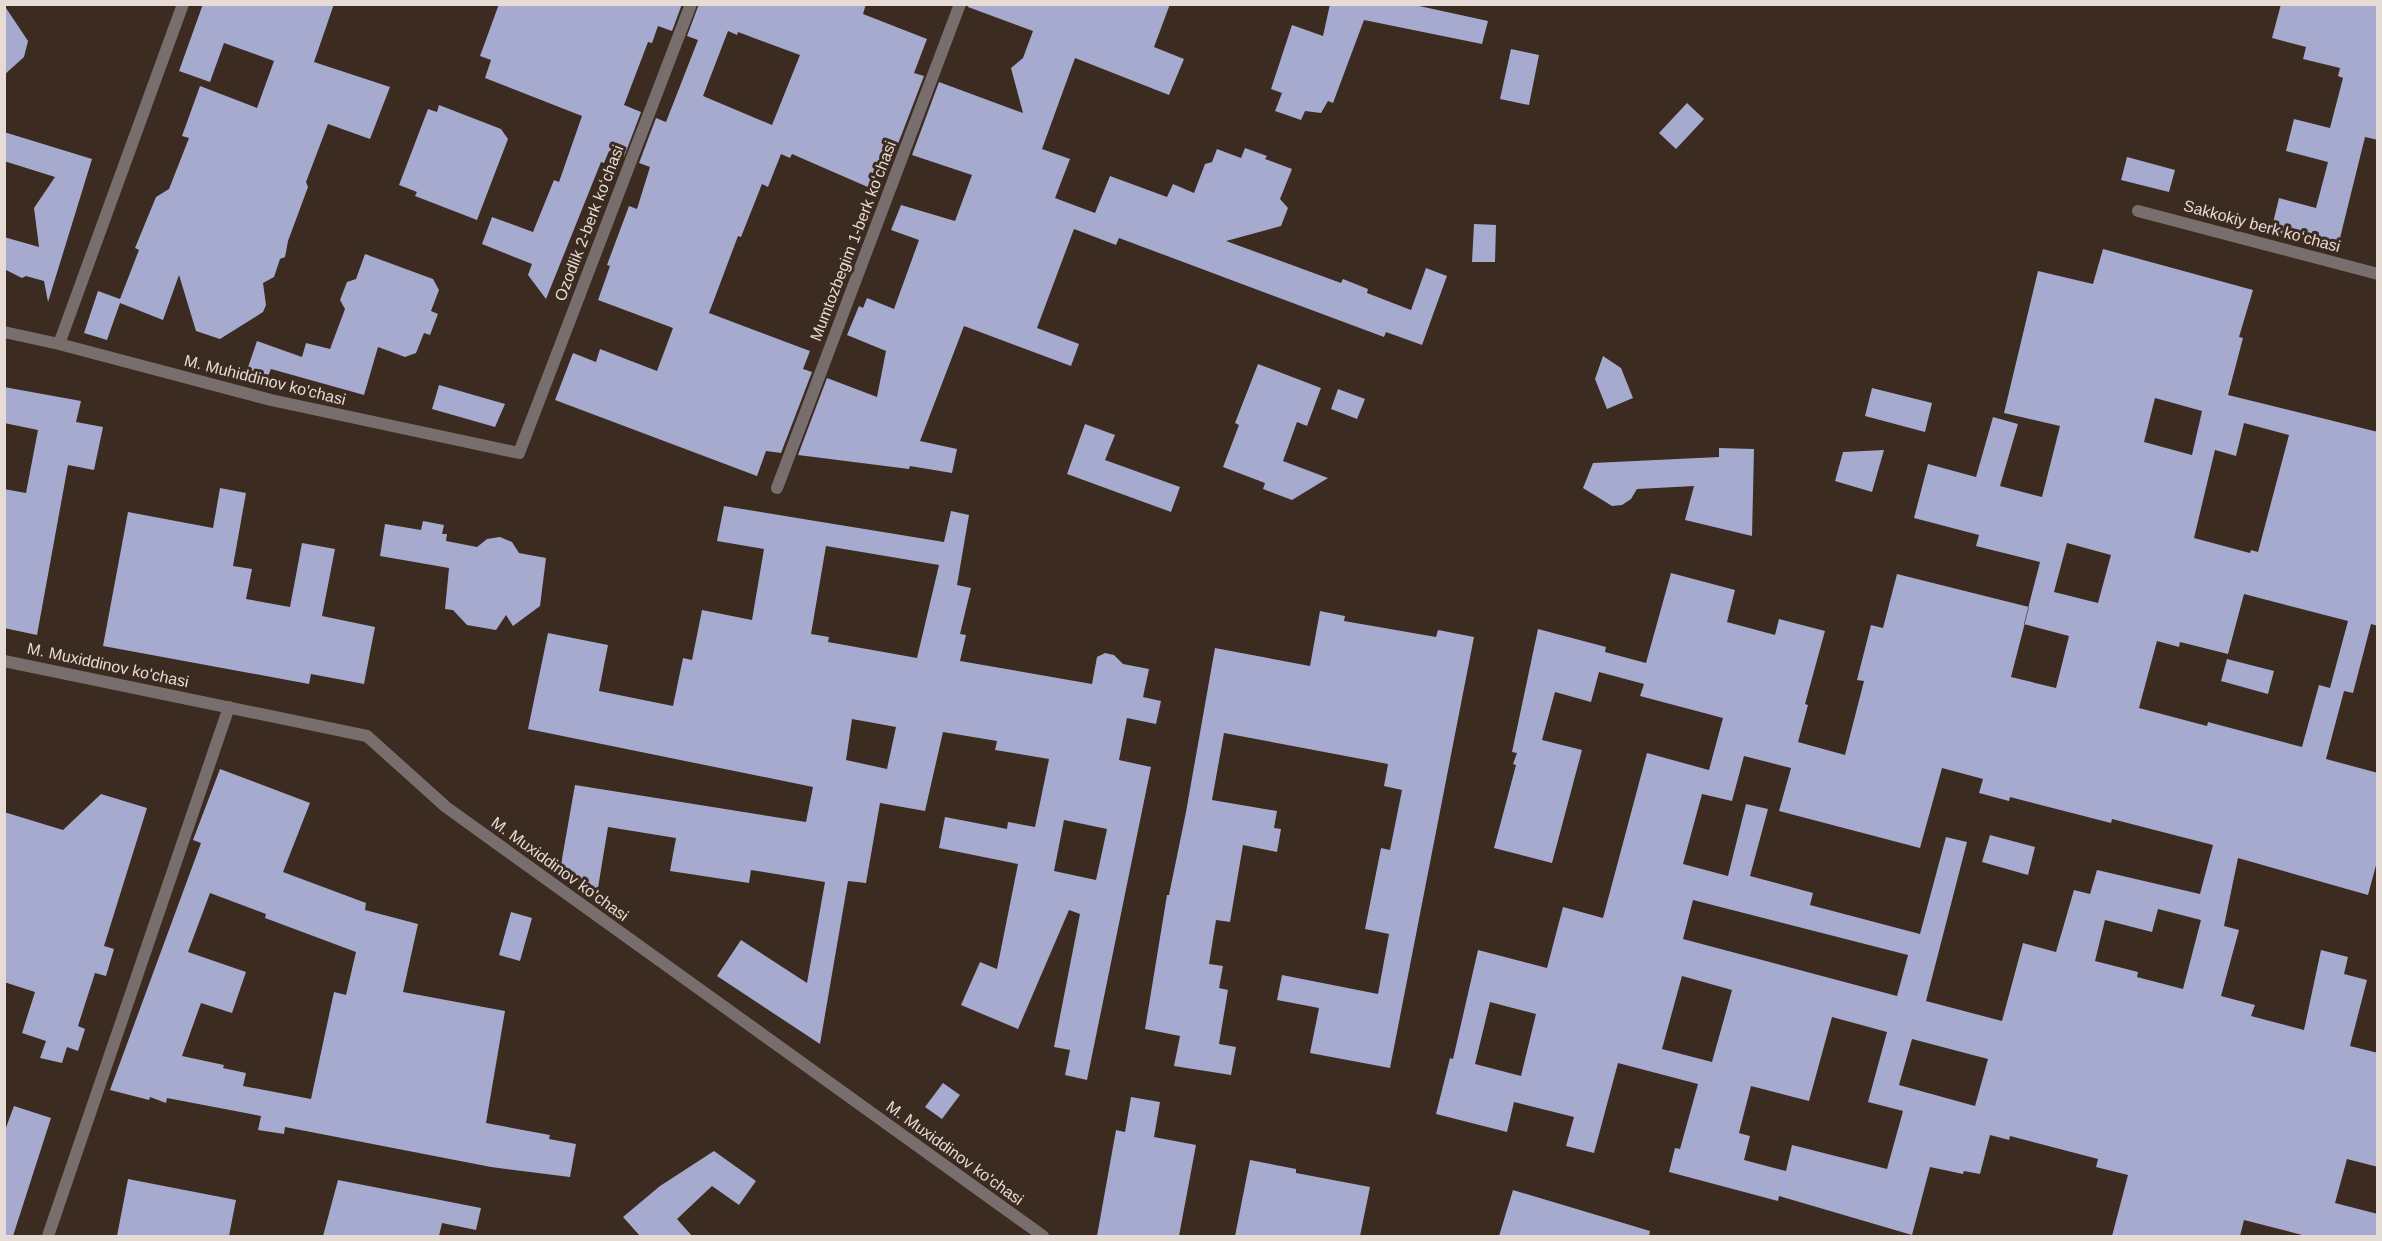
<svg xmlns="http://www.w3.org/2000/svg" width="2382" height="1241" viewBox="0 0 2382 1241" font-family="Arial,sans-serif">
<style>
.building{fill:#a6aace;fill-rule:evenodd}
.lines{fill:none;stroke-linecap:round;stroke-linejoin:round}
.minor{stroke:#796e6e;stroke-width:12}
.labels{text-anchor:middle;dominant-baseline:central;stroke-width:6;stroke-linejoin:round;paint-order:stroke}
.street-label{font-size:16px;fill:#e7dcd5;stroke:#3b2b20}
</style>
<rect width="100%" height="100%" fill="#3b2b20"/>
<!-- building -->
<path class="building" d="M 203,4 L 334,4 L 314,62 L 390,87 L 370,139 L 328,124 L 306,182 L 308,187 L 288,241 L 285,257 L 280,259 L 274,277 L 263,283 L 266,305 L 263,312 L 220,339 L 196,331 L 179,275 L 163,320 L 120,303 L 107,340 L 84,333 L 98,291 L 120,299 L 139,250 L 135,248 L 156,197 L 169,189 L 189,138 L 182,136 L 200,86 L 257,108 L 274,61 L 224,43 L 210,82 L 179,71 Z
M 499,4 L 682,4 L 672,31 L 658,26 L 652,43 L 648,42 L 624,105 L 641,112 L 624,157 L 609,151 L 604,163 L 601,162 L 546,299 L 528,275 L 532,264 L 482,244 L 492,217 L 533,232 L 554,180 L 559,182 L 582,116 L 485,78 L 491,60 L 480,56 Z
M 699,4 L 866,4 L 863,14 L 927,39 L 914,73 L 924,76 L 896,149 L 887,146 L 870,188 L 792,154 L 790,158 L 781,154 L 768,187 L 762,184 L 741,237 L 738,236 L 709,313 L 810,351 L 803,369 L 812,372 L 781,453 L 766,451 L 757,476 L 555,400 L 573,353 L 596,362 L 600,349 L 657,371 L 673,328 L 598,300 L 610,266 L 607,265 L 629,206 L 637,209 L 650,167 L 639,163 L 656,118 L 666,122 L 698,40 L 687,36 ZM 728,31 L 737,35 L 738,32 L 800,55 L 772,125 L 703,96 Z
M 969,4 L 1170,4 L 1154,47 L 1184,59 L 1169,95 L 1075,58 L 1042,149 L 1070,159 L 1055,198 L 1095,213 L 1110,176 L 1167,197 L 1173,184 L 1194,193 L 1205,164 L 1212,162 L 1217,149 L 1241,158 L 1245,148 L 1267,156 L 1265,159 L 1292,169 L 1280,199 L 1288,208 L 1281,226 L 1226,241 L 1341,283 L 1343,279 L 1368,289 L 1367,293 L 1411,310 L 1426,268 L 1447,276 L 1422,345 L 1386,332 L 1384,337 L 1119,238 L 1116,245 L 1074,229 L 1037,328 L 1079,344 L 1071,366 L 964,326 L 920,441 L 957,449 L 952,473 L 910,466 L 909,469 L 798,455 L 827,378 L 877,397 L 886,351 L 847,335 L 859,306 L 863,308 L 867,298 L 894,309 L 919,240 L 891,230 L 901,205 L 955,221 L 972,175 L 912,155 L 939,82 L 1023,113 L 1011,68 L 1023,58 L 1033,31 L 968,7 Z
M 1330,4 L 1410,4 L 1488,21 L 1482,44 L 1364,20 L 1333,103 L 1328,101 L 1321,113 L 1305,111 L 1301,120 L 1275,111 L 1282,93 L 1271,89 L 1292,25 L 1323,36 Z
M 2281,4 L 2378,4 L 2378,140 L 2365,137 L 2339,242 L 2304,233 L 2303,238 L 2271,231 L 2279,198 L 2316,208 L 2328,162 L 2286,151 L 2294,119 L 2330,128 L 2343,78 L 2338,76 L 2340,68 L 2303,59 L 2306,47 L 2272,38 Z
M 4,5 L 28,41 L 24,57 L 4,75 Z
M 1511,49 L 1539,55 L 1529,105 L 1500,99 Z
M 1687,103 L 1704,119 L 1676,149 L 1659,133 Z
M 439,105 L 501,129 L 508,139 L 477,220 L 415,196 L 417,192 L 399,185 L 428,109 L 437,112 Z
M 4,132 L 92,159 L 48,302 L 44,281 L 26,276 L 22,278 L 4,269 L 4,237 L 39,247 L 34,208 L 55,177 L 4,161 Z
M 2127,157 L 2175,170 L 2169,192 L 2121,180 Z
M 1474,224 L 1496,225 L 1495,262 L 1472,262 Z
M 2103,249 L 2253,290 L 2239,337 L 2243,338 L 2228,395 L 2378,432 L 2378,626 L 2371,624 L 2353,693 L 2344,691 L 2326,759 L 2378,773 L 2378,858 L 2368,895 L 2238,858 L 2224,926 L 2239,930 L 2221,996 L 2255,1005 L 2251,1016 L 2304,1030 L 2321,950 L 2348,957 L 2344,974 L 2367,980 L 2350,1046 L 2378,1053 L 2378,1167 L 2347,1159 L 2335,1203 L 2378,1214 L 2378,1236 L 2306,1236 L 2244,1220 L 2240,1236 L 2112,1236 L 2128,1175 L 2096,1167 L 2098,1159 L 2010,1136 L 2009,1140 L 1990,1135 L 1980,1174 L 1964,1171 L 1963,1174 L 1930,1167 L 1912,1235 L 1779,1196 L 1778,1201 L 1669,1172 L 1675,1148 L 1680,1149 L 1698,1084 L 1618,1063 L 1594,1153 L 1566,1146 L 1574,1117 L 1514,1102 L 1507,1132 L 1436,1114 L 1450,1058 L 1453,1059 L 1478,950 L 1547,968 L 1563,907 L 1603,918 L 1647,753 L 1709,770 L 1723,718 L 1640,696 L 1644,684 L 1599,672 L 1591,702 L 1555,692 L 1542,740 L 1582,750 L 1552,863 L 1494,848 L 1516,765 L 1513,764 L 1517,753 L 1512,752 L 1538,629 L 1606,647 L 1605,652 L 1646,663 L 1671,573 L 1735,590 L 1727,622 L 1775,635 L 1779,619 L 1825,631 L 1805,704 L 1808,705 L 1798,742 L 1845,755 L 1864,681 L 1857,680 L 1871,625 L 1883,628 L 1897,574 L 2029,607 L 2011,677 L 2056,688 L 2069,636 L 2024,624 L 2040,562 L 1976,546 L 1979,535 L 1914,518 L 1928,464 L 1976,477 L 1993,417 L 2018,424 L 2000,486 L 2042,497 L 2060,426 L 2004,413 L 2038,271 L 2093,284 ZM 2155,398 L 2202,411 L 2192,455 L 2144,442 ZM 2244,423 L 2289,435 L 2258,552 L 2251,550 L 2250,553 L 2194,538 L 2215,450 L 2236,456 ZM 2067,543 L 2111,555 L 2098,603 L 2054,592 ZM 2244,594 L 2348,621 L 2330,688 L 2319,685 L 2302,747 L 2208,722 L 2207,726 L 2139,708 L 2157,641 L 2179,647 L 2180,642 L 2228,654 ZM 1744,756 L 1791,768 L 1779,811 L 1920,848 L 1942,768 L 1983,779 L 1979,793 L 2009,801 L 2010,797 L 2111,823 L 2112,819 L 2213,845 L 2200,894 L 2097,870 L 2090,894 L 2074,890 L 2056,952 L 2023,943 L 2002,1021 L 1926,1001 L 1967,842 L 1946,837 L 1920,934 L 1810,905 L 1813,893 L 1750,876 L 1768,809 L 1746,804 L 1728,876 L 1683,864 L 1702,794 L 1732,801 ZM 1693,900 L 1908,955 L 1897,996 L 1683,939 ZM 2158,909 L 2201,920 L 2183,989 L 2137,977 L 2138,972 L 2095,961 L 2105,920 L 2152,932 ZM 1682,976 L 1732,990 L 1712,1062 L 1662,1049 ZM 1490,1002 L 1536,1014 L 1521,1076 L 1475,1064 ZM 1832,1017 L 1887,1032 L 1868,1102 L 1903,1111 L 1887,1169 L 1792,1145 L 1786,1171 L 1744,1160 L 1750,1136 L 1739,1133 L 1751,1086 L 1809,1101 ZM 1912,1039 L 1988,1059 L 1975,1106 L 1899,1085 Z
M 365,254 L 433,279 L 439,290 L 431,311 L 438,314 L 430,335 L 424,333 L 416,353 L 405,357 L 378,347 L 364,395 L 271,369 L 265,383 L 245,376 L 257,341 L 302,357 L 306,343 L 330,349 L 345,309 L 340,300 L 347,282 L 356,279 Z
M 1603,356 L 1621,368 L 1633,398 L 1607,409 L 1595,379 Z
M 1258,364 L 1321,388 L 1307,426 L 1297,422 L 1283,461 L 1328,478 L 1292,500 L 1263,489 L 1265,483 L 1223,467 L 1239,425 L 1235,423 Z
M 439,385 L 505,404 L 495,427 L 432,409 Z
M 4,387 L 81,401 L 76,422 L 103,427 L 94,470 L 68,465 L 37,635 L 4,628 L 4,489 L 26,493 L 38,430 L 4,423 Z
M 1872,388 L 1932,403 L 1925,432 L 1865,416 Z
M 1338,389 L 1365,399 L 1357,419 L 1331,409 Z
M 1085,424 L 1115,435 L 1105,460 L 1180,487 L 1171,512 L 1067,474 Z
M 1719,448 L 1754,449 L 1752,536 L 1685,520 L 1694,486 L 1637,489 L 1631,499 L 1622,505 L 1612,506 L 1583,488 L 1593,463 L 1719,457 Z
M 1884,450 L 1872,492 L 1835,481 L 1843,452 Z
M 220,488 L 246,493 L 233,566 L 252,569 L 246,599 L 290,607 L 302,543 L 335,549 L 322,616 L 375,627 L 364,684 L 311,674 L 309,684 L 103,646 L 128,512 L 213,528 Z
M 724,506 L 944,542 L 951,511 L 969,515 L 957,585 L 971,588 L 960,634 L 966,635 L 960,661 L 1092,684 L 1097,657 L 1105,653 L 1114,655 L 1123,664 L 1149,669 L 1143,697 L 1161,701 L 1156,724 L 1127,718 L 1119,760 L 1151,767 L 1087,1080 L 1065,1075 L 1070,1050 L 1054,1047 L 1080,914 L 1069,910 L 1018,1029 L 961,1005 L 980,962 L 997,969 L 1018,864 L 939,848 L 945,817 L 1007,829 L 1008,822 L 1035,827 L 1049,759 L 995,750 L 997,741 L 943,732 L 925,811 L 880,803 L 866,883 L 848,881 L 820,1044 L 717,976 L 741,940 L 807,983 L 825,882 L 751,870 L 749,883 L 670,871 L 676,838 L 608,827 L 597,894 L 560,870 L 575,785 L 806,822 L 813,787 L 528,729 L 548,633 L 608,645 L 599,691 L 673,706 L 683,658 L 692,660 L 702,610 L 752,620 L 764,549 L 717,541 ZM 826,546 L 939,565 L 917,658 L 828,642 L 829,637 L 811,634 ZM 852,719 L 896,727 L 887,769 L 846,760 ZM 1064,820 L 1107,829 L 1096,880 L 1054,871 Z
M 423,521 L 444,525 L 442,534 L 447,534 L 446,541 L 477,547 L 487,539 L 500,537 L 512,542 L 519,553 L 546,558 L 540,606 L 513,626 L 506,615 L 496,630 L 467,625 L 453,610 L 445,609 L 449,568 L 380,556 L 385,524 L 421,530 Z
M 1320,611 L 1345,616 L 1344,621 L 1436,637 L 1438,630 L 1474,637 L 1390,1068 L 1310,1053 L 1319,1008 L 1277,1000 L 1282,975 L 1378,994 L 1389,934 L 1365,929 L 1381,848 L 1390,850 L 1402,790 L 1384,786 L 1388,764 L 1224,733 L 1212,800 L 1277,811 L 1274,828 L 1281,829 L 1277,852 L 1243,845 L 1230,922 L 1216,920 L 1209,964 L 1223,966 L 1219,988 L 1228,990 L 1219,1044 L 1236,1047 L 1231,1075 L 1174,1066 L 1180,1036 L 1145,1029 L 1167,895 L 1169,895 L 1186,812 L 1215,648 L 1310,666 Z
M 2227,659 L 2274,671 L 2268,694 L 2221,681 Z
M 220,769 L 310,803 L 283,872 L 366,903 L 365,910 L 418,924 L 403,992 L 505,1011 L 486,1123 L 550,1135 L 549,1139 L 576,1144 L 570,1177 L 491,1167 L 285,1127 L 284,1134 L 258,1130 L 261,1116 L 167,1098 L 166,1103 L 150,1097 L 149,1100 L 110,1090 L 201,843 L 193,840 ZM 210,893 L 266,914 L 265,918 L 356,952 L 346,995 L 334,992 L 311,1099 L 243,1086 L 246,1073 L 223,1068 L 224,1065 L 182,1056 L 201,1003 L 232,1013 L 246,972 L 188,952 Z
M 101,794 L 147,808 L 104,946 L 114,949 L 106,976 L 95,973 L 78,1026 L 85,1029 L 78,1051 L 67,1047 L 62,1063 L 40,1058 L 46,1041 L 22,1033 L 35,992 L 4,982 L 4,812 L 63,830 Z
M 1990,835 L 2035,847 L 2028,875 L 1982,862 Z
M 511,912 L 532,918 L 520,961 L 499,955 Z
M 943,1083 L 960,1095 L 942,1119 L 925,1107 Z
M 1131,1097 L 1160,1102 L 1154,1137 L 1196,1145 L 1179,1236 L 1097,1236 L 1116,1130 L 1125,1132 Z
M 14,1106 L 51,1118 L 13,1236 L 4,1236 L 4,1133 Z
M 714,1151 L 756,1181 L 739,1205 L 712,1186 L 677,1219 L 692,1236 L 640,1236 L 623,1217 L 660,1186 Z
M 1250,1160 L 1296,1169 L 1296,1173 L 1370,1187 L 1360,1236 L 1235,1236 Z
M 128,1179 L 236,1200 L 229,1236 L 117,1236 Z
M 338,1180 L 481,1208 L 476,1230 L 442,1223 L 439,1236 L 323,1236 Z
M 1513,1190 L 1650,1231 L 1649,1236 L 1499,1236 Z"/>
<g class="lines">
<!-- minor -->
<path class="minor" d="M 2138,211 L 2378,274
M 4,332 L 59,344 L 271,400 L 519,453 L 691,4
M 59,344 L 183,4
M 777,488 L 960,4
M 4,661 L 367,736 L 446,807 L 1043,1236
M 48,1236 L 229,707"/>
</g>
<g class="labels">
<!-- street labels -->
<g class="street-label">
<text transform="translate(589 223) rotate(-69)">Ozodlik 2-berk koʻchasi</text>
<text transform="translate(2262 226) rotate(15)">Sakkokiy berk koʻchasi</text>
<text transform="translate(853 241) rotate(-69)">Mumtozbegim 1-berk koʻchasi</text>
<text transform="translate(265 380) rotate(14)">M. Muhiddinov ko'chasi</text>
<text transform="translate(108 665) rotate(12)">M. Muxiddinov ko'chasi</text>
<text transform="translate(560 869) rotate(36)">M. Muxiddinov ko'chasi</text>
<text transform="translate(955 1153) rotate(36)">M. Muxiddinov ko'chasi</text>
</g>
</g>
<!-- border -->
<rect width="2382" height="1241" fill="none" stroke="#e7dcd5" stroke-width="12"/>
</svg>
